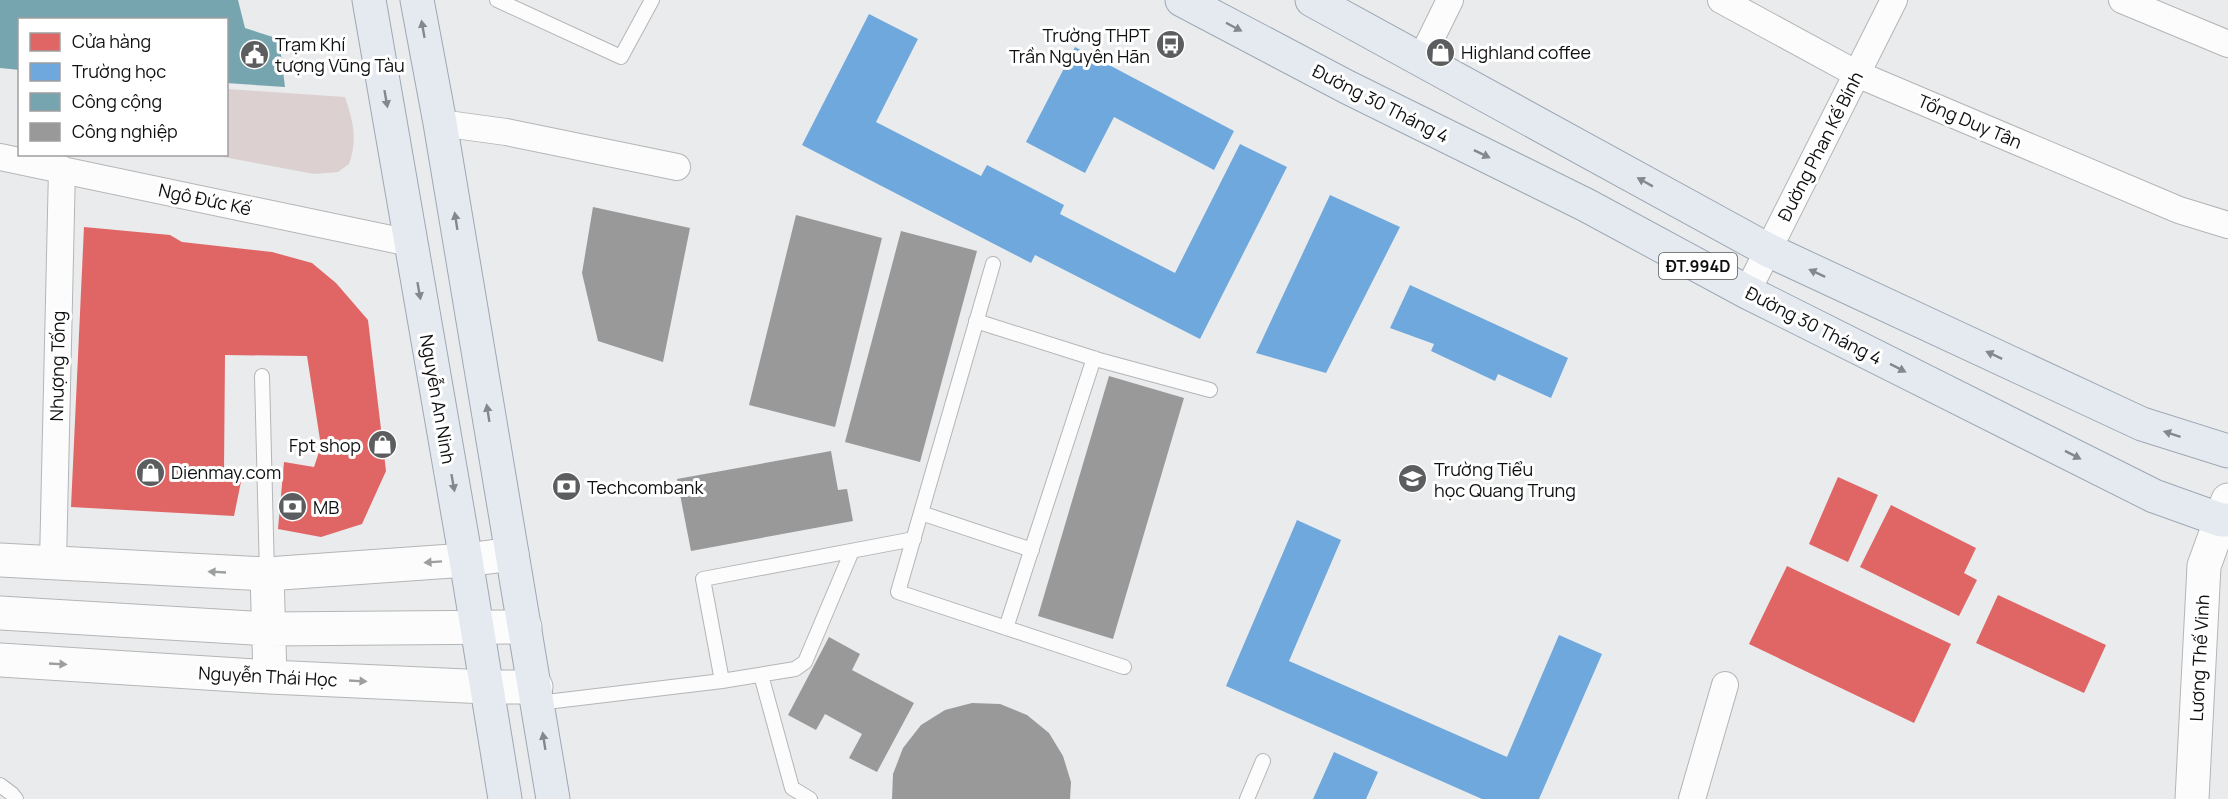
<svg xmlns="http://www.w3.org/2000/svg" width="2228" height="799" viewBox="0 0 2228 799" font-family="Manrope,sans-serif">
<style>
.green{fill:#dcd0d0}
.shops{fill:#e06666}
.schools{fill:#6fa8dc}
.public{fill:#76a5af}
.industry{fill:#999}
.lines{fill:none;stroke-linecap:round;stroke-linejoin:round}
.service-casing{stroke:#b4b5b6;stroke-width:16}
.minor-casing{stroke:#b4b5b6;stroke-width:28}
.tertiary-casing{stroke:#b4b5b6;stroke-width:35}
.secondary-casing{stroke:#b4b5b6;stroke-width:35}
.primary-casing{stroke:#9ea8b4;stroke-width:35}
.service{stroke:#fcfcfc;stroke-width:14}
.minor{stroke:#fcfcfc;stroke-width:26}
.tertiary{stroke:#fcfcfc;stroke-width:33}
.secondary{stroke:#fcfcfc;stroke-width:33}
.primary{stroke:#e4eaf0;stroke-width:33}
.oneway{fill:#84888c}
.oneway2{fill:#9d9e9e}
.labels{text-anchor:middle;dominant-baseline:central;stroke-width:6;stroke-linejoin:round;paint-order:stroke}
.shield{fill:#fff;stroke:#575858;stroke-width:1.5}
.shield-label{font-size:16px;font-weight:bold;fill:#0f1011}
.poi-label{font-size:18px;fill:#0f1011;stroke:#fff;text-anchor:start}
.street-label{font-size:18px;fill:#0f1011;stroke:#fff}
</style>
<rect width="100%" height="100%" fill="#eaebed"/>
<!-- green -->
<path class="green" d="M 227,89 L 345,97 C 353,121 358,139 349,164 L 338,172 L 314,174 L 213,155 L 226,154 Z"/>
<!-- shops -->
<path class="shops" d="M 84,227 L 170,235 L 182,242 L 272,252 L 312,263 L 336,283 L 368,320 L 386,471 L 362,524 L 321,537 L 278,529 L 284,462 L 314,467 L 321,446 L 307,356 L 225,355 L 224,469 L 243,472 L 234,516 L 71,507 Z
M 1838,477 L 1878,495 L 1848,562 L 1809,544 Z
M 1891,505 L 1976,548 L 1964,573 L 1977,580 L 1959,616 L 1860,567 Z
M 1787,566 L 1951,644 L 1914,723 L 1749,644 Z
M 1998,595 L 2106,645 L 2084,693 L 1976,643 Z"/>
<!-- schools -->
<path class="schools" d="M 869,14 L 918,39 L 876,122 L 981,176 L 987,165 L 1064,205 L 1060,214 L 1175,273 L 1240,144 L 1287,167 L 1200,339 L 1035,255 L 1031,263 L 802,145 Z
M 1075,47 L 1234,131 L 1214,170 L 1114,117 L 1085,173 L 1026,142 Z
M 1330,195 L 1400,227 L 1326,373 L 1256,353 Z
M 1410,285 L 1568,358 L 1551,398 L 1498,374 L 1495,381 L 1431,351 L 1434,344 L 1390,328 Z
M 1297,520 L 1341,540 L 1289,661 L 1507,757 L 1559,635 L 1602,654 L 1539,799 L 1482,799 L 1226,686 Z
M 1334,752 L 1378,772 L 1366,799 L 1313,799 Z"/>
<!-- public -->
<path class="public" d="M 0,0 L 238,0 L 245,28 L 279,39 L 285,87 L 226,83 L 226,20 L 20,20 L 20,70 L 0,68 Z"/>
<!-- industry -->
<path class="industry" d="M 593,207 L 690,228 L 663,362 L 598,341 L 582,273 Z
M 796,215 L 882,238 L 835,427 L 749,405 Z
M 901,231 L 977,251 L 920,462 L 845,442 Z
M 1109,376 L 1184,398 L 1113,639 L 1038,616 Z
M 831,451 L 838,490 L 847,489 L 853,521 L 691,551 L 677,479 Z
M 829,637 L 860,654 L 852,670 L 914,703 L 877,772 L 849,758 L 862,734 L 825,714 L 816,730 L 788,715 Z
M 972,703 L 1000,704 L 1027,715 L 1049,733 L 1063,756 L 1071,782 L 1070,799 L 892,799 L 893,774 L 903,748 L 921,725 L 945,710 Z"/>
<g class="lines">
<defs>
<path id="service" d="M 497,0 L 621,57 L 652,0
M 993,264 L 898,592 L 1124,667
M 976,321 L 1099,360 L 1210,390
M 262,376 L 267,574
M 921,513 L 1032,550
M 1006,628 L 1094,358
M 761,675 L 792,788 L 810,799
M 722,681 L 703,579 L 914,539
M 538,703 L 722,681 L 795,669 L 805,662 L 852,551
M 0,785 L 12,794 L 16,799
M 1247,799 L 1263,761"/>
<path id="minor" d="M 1721,0 L 1857,74 L 2179,210 L 2228,225
M 2122,0 L 2228,44
M 1421,59 L 1450,0
M 440,123 L 506,132 L 677,167
M 0,157 L 410,243
M 1747,292 L 1894,0
M 53,562 L 62,169
M 1692,799 L 1725,685"/>
<path id="tertiary" d="M 2192,799 L 2204,566 L 2228,500"/>
<path id="secondary" d="M 0,560 L 267,574 L 466,560 L 512,554
M 267,574 L 270,677
M 0,613 L 269,629 L 525,627
M 0,660 L 270,677 L 487,687 L 536,687"/>
<path id="primary" d="M 369,0 L 466,560 L 505,799
M 417,0 L 440,123 L 553,799
M 1182,0 L 1347,87 L 1586,205 L 1747,292 L 2154,496 L 2221,520 L 2228,520
M 1312,0 L 1768,250 L 2142,424 L 2228,451"/>
</defs>
<!-- service casing -->
<use href="#service" class="service-casing"/>
<!-- minor casing -->
<use href="#minor" class="minor-casing"/>
<!-- tertiary casing -->
<use href="#tertiary" class="tertiary-casing"/>
<!-- secondary casing -->
<use href="#secondary" class="secondary-casing"/>
<!-- primary casing -->
<use href="#primary" class="primary-casing"/>
<!-- service -->
<use href="#service" class="service"/>
<!-- minor -->
<use href="#minor" class="minor"/>
<!-- tertiary -->
<use href="#tertiary" class="tertiary"/>
<!-- secondary -->
<use href="#secondary" class="secondary"/>
<!-- primary -->
<use href="#primary" class="primary"/>
</g>
<!-- one-way arrows -->
<defs><path id="oneway-solid" d="M-6-.8H1V-3.2L6.5 0L1 3.2V.8H-6Z" transform="scale(1.5)"/></defs>
<g class="oneway">
<use href="#oneway-solid" transform="translate(1234 27) rotate(28)"/>
<use href="#oneway-solid" transform="translate(423 29) rotate(-100)"/>
<use href="#oneway-solid" transform="translate(386 99) rotate(80)"/>
<use href="#oneway-solid" transform="translate(1482 154) rotate(26)"/>
<use href="#oneway-solid" transform="translate(1645 182) rotate(-151)"/>
<use href="#oneway-solid" transform="translate(456 221) rotate(-99)"/>
<use href="#oneway-solid" transform="translate(1817 273) rotate(-155)"/>
<use href="#oneway-solid" transform="translate(419 291) rotate(80)"/>
<use href="#oneway-solid" transform="translate(1994 355) rotate(-155)"/>
<use href="#oneway-solid" transform="translate(1898 368) rotate(27)"/>
<use href="#oneway-solid" transform="translate(488 413) rotate(-99)"/>
<use href="#oneway-solid" transform="translate(2172 434) rotate(-162)"/>
<use href="#oneway-solid" transform="translate(2073 455) rotate(27)"/>
<use href="#oneway-solid" transform="translate(453 483) rotate(80)"/>
<use href="#oneway-solid" transform="translate(544 741) rotate(-99)"/>
</g>
<g class="oneway2">
<use href="#oneway-solid" transform="translate(433 562) rotate(176)"/>
<use href="#oneway-solid" transform="translate(217 572) rotate(-177)"/>
<use href="#oneway-solid" transform="translate(58 664) rotate(3)"/>
<use href="#oneway-solid" transform="translate(358 681) rotate(3)"/>
</g>
<!-- icons -->
<defs>
<symbol id="bus-disc" viewBox="-11 -11 22 22"><circle r="9.5" fill="#5c5d5e" stroke="#fff"/><path d="M-5-6H5V4H4V6H2V4H-2V6H-4V4H-5ZM-3.5-4V0h7V-4ZM-3.5 1.2v1.5H-2V1.2ZM2 1.2v1.5H3.5V1.2Z" fill="#fff"/></symbol>
<symbol id="shop-disc" viewBox="-11 -11 22 22"><circle r="9.5" fill="#5c5d5e" stroke="#fff"/><path d="M-5-2.5h2.3a2.7 3.5 0 0 1 5.4 0H5L5.5 6h-11ZM-1.5-2.5h3a1.5 2.3 0 0 0-3 0Z" fill="#fff"/></symbol>
<symbol id="civic-disc" viewBox="-11 -11 22 22"><circle r="9.5" fill="#5c5d5e" stroke="#fff"/><path d="M-.6-6.5H3V-4.5H.6V-3L4-1V1h2V6H-6V1h2V-1L-.6-3ZM-1.2 2.5V6h2.4V2.5Z" fill="#fff"/></symbol>
<symbol id="school-disc" viewBox="-11 -11 22 22"><circle r="9.5" fill="#5c5d5e" stroke="#fff"/><path d="M0-5L7-2L0 1L-7-2ZM-4 1L0 2.5L4 1V4Q0 6-4 4Z" fill="#fff"/></symbol>
<symbol id="bank-disc" viewBox="-11 -11 22 22"><circle r="9.5" fill="#5c5d5e" stroke="#fff"/><path d="M-6-4H6V4H-6ZM0-2.3a2.3 2.3 0 1 0 0 4.6a2.3 2.3 0 1 0 0-4.6Z" fill="#fff"/></symbol>
</defs>
<g fill-rule="evenodd">
<use href="#bus-disc" x="1154" y="28" width="33" height="33"/>
<use href="#shop-disc" x="1424" y="36" width="33" height="33"/>
<use href="#civic-disc" x="238" y="38" width="33" height="33"/>
<use href="#shop-disc" x="366" y="428" width="33" height="33"/>
<use href="#shop-disc" x="134" y="456" width="33" height="33"/>
<use href="#school-disc" x="1396" y="462" width="33" height="33"/>
<use href="#bank-disc" x="550" y="470" width="33" height="33"/>
<use href="#bank-disc" x="276" y="490" width="33" height="33"/>
</g>
<g class="labels">
<!-- shield labels -->
<rect class="shield" x="1659" y="253" width="78" height="26" rx="4.5"/>
<g class="shield-label">
<text x="1698" y="266">ĐT.994D</text>
</g>
<!-- poi labels -->
<g class="poi-label">
<text x="1150" y="35" text-anchor="end">Trường THPT<tspan x="1150" dy="21">Trần Nguyên Hãn</tspan></text>
<text x="275" y="44">Trạm Khí<tspan x="275" dy="21">tượng Vũng Tàu</tspan></text>
<text x="1461" y="52">Highland coffee</text>
<text x="361" y="445" text-anchor="end">Fpt shop</text>
<text x="1434" y="469">Trường Tiểu<tspan x="1434" dy="21">học Quang Trung</tspan></text>
<text x="171" y="472">Dienmay.com</text>
<text x="587" y="487">Techcombank</text>
<text x="313" y="507">MB</text>
</g>
<!-- street labels -->
<g class="street-label">
<text transform="translate(1381 103) rotate(27)">Đường 30 Tháng 4</text>
<text transform="translate(1970 121) rotate(23)">Tống Duy Tân</text>
<text transform="translate(1820 146) rotate(-63)">Đường Phan Kế Bính</text>
<text transform="translate(205 199) rotate(12)">Ngô Đức Kế</text>
<text transform="translate(1814 325) rotate(27)">Đường 30 Tháng 4</text>
<text transform="translate(57 366) rotate(-89)">Nhượng Tống</text>
<text transform="translate(438 399) rotate(80)">Nguyễn An Ninh</text>
<text transform="translate(2199 658) rotate(-87)">Lương Thế Vinh</text>
<text transform="translate(268 676) rotate(3)">Nguyễn Thái Học</text>
</g>
</g>
<!-- legend -->
<rect x="18" y="18" width="210" height="138" fill="#ffffff" stroke="#9f9fa0" stroke-width="1.5"/>
<rect x="30" y="33" width="30" height="18" fill="#e06666" stroke="#9f9fa0" stroke-width="1.5"/>
<text x="72" y="48" font-size="18" fill="#0f1011">Cửa hàng</text>
<rect x="30" y="63" width="30" height="18" fill="#6fa8dc" stroke="#9f9fa0" stroke-width="1.5"/>
<text x="72" y="78" font-size="18" fill="#0f1011">Trường học</text>
<rect x="30" y="93" width="30" height="18" fill="#76a5af" stroke="#9f9fa0" stroke-width="1.5"/>
<text x="72" y="108" font-size="18" fill="#0f1011">Công cộng</text>
<rect x="30" y="123" width="30" height="18" fill="#999999" stroke="#9f9fa0" stroke-width="1.5"/>
<text x="72" y="138" font-size="18" fill="#0f1011">Công nghiệp</text>
</svg>
